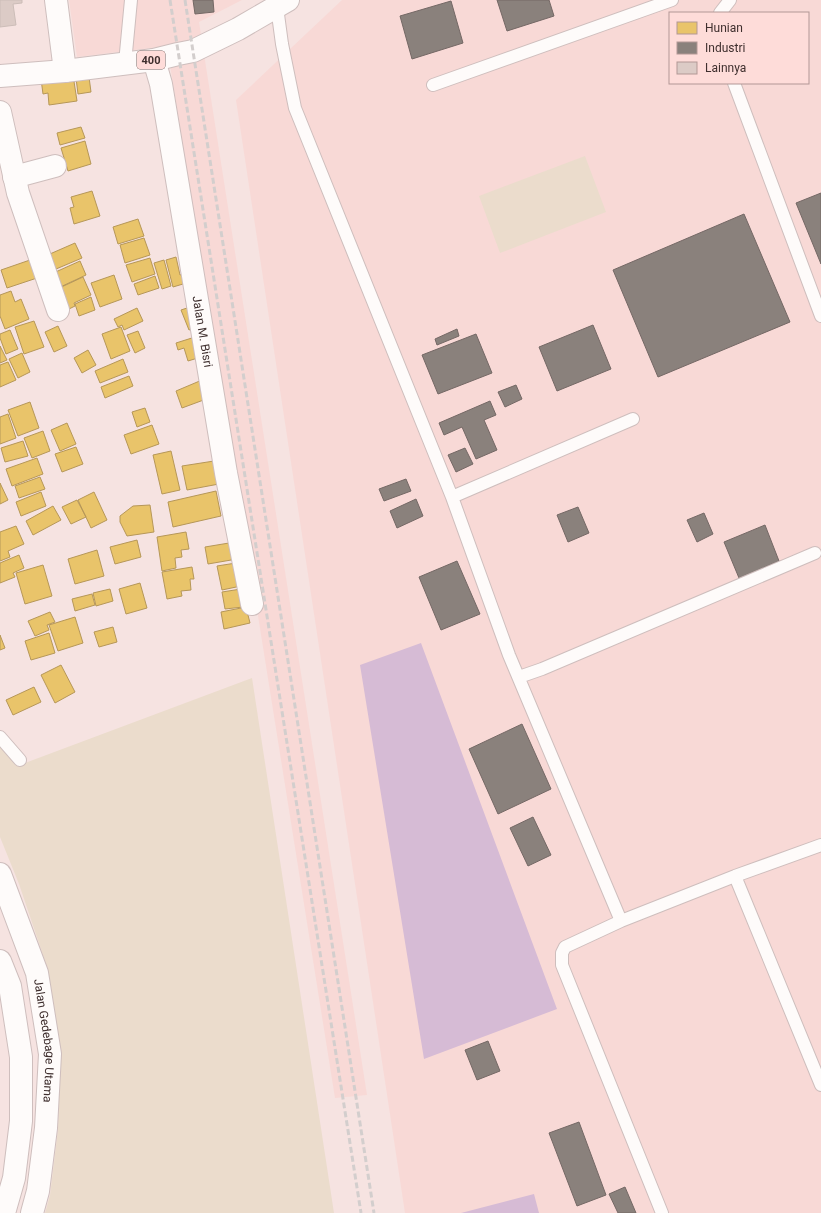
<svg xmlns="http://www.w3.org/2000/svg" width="821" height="1213" viewBox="0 0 821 1213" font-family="Roboto,sans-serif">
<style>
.built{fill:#f8d9d6;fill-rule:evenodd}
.green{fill:#ebdccc}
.water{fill:#d6bbd5}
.homes{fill:#e9c46a;stroke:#b69758}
.industry{fill:#8a817c;stroke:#746865}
.building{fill:#dccbc6;stroke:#ccbdb8}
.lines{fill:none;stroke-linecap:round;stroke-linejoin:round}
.service-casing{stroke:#cebebd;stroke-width:14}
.minor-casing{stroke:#cebebd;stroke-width:24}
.tertiary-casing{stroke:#cebebd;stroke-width:24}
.primary-casing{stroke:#cebebd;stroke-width:24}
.service{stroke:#fefbfa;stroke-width:12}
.minor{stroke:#fefbfa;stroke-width:22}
.tertiary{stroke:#fefbfa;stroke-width:22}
.primary{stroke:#fefbfa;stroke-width:22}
.rail{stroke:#d3cecd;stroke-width:3;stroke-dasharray:6 3;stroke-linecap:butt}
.labels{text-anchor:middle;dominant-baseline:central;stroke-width:4;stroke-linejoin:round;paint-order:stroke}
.shield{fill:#fedcd9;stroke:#786361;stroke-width:1}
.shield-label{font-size:11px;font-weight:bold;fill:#3f2f2e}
.street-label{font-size:12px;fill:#3f2f2e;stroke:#fedcd9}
</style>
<rect width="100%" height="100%" fill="#f6e3e1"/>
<!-- built -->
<path class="built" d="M 69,0 L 242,0 L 199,22 L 367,1095 L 335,1098 L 167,46 L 77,57 Z
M 342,0 L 821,0 L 821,1213 L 405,1213 L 236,100 ZM 670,13 L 808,13 L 808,83 L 670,83 Z"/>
<!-- green -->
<path class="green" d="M 585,156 L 606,212 L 500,253 L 479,196 Z
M 252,678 L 334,1213 L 45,1213 L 50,1195 L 58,1129 L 60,1055 L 48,970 L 19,884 L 0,837 L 0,747 L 17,766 Z"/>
<!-- water -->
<path class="water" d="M 421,643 L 557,1009 L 424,1059 L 360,665 Z
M 534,1194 L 539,1213 L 461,1213 Z"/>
<!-- homes -->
<path class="homes" d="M 73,75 L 77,101 L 49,105 L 48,93 L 43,94 L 41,79 Z
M 89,77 L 91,92 L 78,94 L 76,78 Z
M 81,127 L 85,138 L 60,145 L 57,133 Z
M 85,141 L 91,164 L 68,171 L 61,148 Z
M 92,191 L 100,216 L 74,224 L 70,208 L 74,207 L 71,197 Z
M 138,219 L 144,236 L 118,244 L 113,227 Z
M 144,238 L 150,255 L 125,263 L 120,245 Z
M 75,243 L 82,258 L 49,272 L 43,257 Z
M 176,257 L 180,275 L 191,272 L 193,281 L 173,287 L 166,260 Z
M 150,258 L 155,274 L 132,282 L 126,265 Z
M 30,260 L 37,278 L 7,288 L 1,270 Z
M 164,260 L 171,286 L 162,289 L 154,263 Z
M 80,261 L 86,275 L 56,289 L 49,275 Z
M 114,275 L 122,299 L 100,307 L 91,283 Z
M 155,276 L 159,288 L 138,295 L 134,284 Z
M 83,277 L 91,295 L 74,303 L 75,306 L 65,311 L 55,290 Z
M 11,291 L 15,302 L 21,299 L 29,319 L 5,329 L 0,316 L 0,295 Z
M 91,297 L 95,310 L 79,316 L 75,304 Z
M 193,306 L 200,326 L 189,330 L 181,310 Z
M 137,308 L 143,321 L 124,330 L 122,325 L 118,327 L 114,319 Z
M 34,321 L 44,347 L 24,354 L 15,327 Z
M 58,326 L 67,346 L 54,352 L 45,332 Z
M 121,327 L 130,351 L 111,359 L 102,334 Z
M 10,330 L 18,349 L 6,354 L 0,338 L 0,334 Z
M 138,331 L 145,348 L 135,353 L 127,335 Z
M 195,337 L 201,357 L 188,361 L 184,348 L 178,350 L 176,343 Z
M 0,346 L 7,360 L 0,363 Z
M 88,350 L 96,365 L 82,373 L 74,358 Z
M 22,353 L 30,372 L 18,378 L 9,359 Z
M 123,359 L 128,372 L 100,383 L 95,371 Z
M 8,362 L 16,380 L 0,387 L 0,365 Z
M 129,376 L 133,386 L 105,398 L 101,387 Z
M 202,380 L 209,398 L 182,408 L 176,391 Z
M 30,402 L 39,428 L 18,436 L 8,410 Z
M 145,408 L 150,422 L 137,427 L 132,412 Z
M 8,414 L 16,438 L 0,444 L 0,417 Z
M 67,423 L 76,444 L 60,451 L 51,430 Z
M 152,425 L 159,444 L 131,454 L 124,435 Z
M 43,431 L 50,451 L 32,458 L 24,438 Z
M 23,441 L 28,456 L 5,462 L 1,448 Z
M 76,447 L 83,464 L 62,472 L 55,454 Z
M 171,451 L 180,490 L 162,494 L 153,455 Z
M 37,458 L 43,474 L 12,486 L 6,469 Z
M 214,461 L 219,484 L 187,490 L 182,466 Z
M 40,477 L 45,489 L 19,498 L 15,486 Z
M 0,483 L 8,500 L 0,504 Z
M 216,491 L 221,516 L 173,527 L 168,502 Z
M 41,492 L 46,506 L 21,516 L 16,502 Z
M 94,492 L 107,520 L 91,528 L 78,500 Z
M 77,500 L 86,517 L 71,524 L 62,507 Z
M 150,505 L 154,532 L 127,536 L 120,522 L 120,516 L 133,506 Z
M 53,506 L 61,520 L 33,535 L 26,521 Z
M 16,526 L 24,544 L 8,551 L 10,557 L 0,561 L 0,532 Z
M 186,532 L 189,549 L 181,550 L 182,557 L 175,558 L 176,568 L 162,571 L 157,537 Z
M 137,540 L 141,557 L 115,564 L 110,547 Z
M 235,542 L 237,559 L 208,564 L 205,547 Z
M 97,550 L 104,576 L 75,584 L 68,559 Z
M 19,555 L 24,568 L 13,573 L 15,577 L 0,583 L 0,563 Z
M 236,563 L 241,586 L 222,590 L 217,566 Z
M 43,565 L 52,596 L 25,604 L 16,573 Z
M 192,567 L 194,579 L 190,579 L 191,590 L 181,591 L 182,596 L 167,599 L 162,572 Z
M 140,583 L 147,608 L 126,614 L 119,589 Z
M 110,589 L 113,601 L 96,606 L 93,593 Z
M 241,589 L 243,607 L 225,609 L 222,592 Z
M 92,594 L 95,605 L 75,611 L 72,599 Z
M 246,607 L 250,623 L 224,629 L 221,612 Z
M 50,612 L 55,622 L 47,625 L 49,630 L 35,636 L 28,621 Z
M 75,617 L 83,643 L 58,651 L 49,625 Z
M 113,627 L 117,642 L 99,647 L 94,632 Z
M 49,633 L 55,653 L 31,660 L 25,641 Z
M 0,635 L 5,648 L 0,650 Z
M 61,665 L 75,692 L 55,703 L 41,675 Z
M 34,687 L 41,702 L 13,715 L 6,700 Z"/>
<!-- industry -->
<path class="industry" d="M 193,0 L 213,0 L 214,12 L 195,14 Z
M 497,0 L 549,0 L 554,16 L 507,31 Z
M 451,1 L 463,43 L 412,59 L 400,16 Z
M 821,193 L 821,264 L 796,203 Z
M 744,214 L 790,322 L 658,377 L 613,270 Z
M 593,325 L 611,369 L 557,391 L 539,347 Z
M 457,329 L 459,336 L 437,345 L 435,339 Z
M 476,334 L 492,373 L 438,394 L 422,355 Z
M 516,385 L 522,399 L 505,407 L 498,392 Z
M 490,401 L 496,415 L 484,420 L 497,450 L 476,459 L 462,427 L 444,435 L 439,423 Z
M 465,448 L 473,464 L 456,472 L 448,455 Z
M 406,479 L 411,491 L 384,501 L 379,489 Z
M 416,499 L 423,516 L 397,528 L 390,511 Z
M 578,507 L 589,533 L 568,542 L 557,515 Z
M 704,513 L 713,534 L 697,542 L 687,520 Z
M 765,525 L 779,561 L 739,578 L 724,542 Z
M 457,561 L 480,614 L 441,630 L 419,577 Z
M 522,724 L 551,789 L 498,814 L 469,749 Z
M 533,817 L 551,855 L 528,866 L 510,828 Z
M 488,1041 L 500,1071 L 477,1080 L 465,1050 Z
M 579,1122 L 606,1195 L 577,1206 L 549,1133 Z
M 625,1187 L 636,1213 L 618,1213 L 609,1194 Z"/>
<!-- building -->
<path class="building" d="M 0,0 L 22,0 L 22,3 L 13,4 L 16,25 L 0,27 Z"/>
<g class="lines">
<defs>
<path id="service" d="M 277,7 L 282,44 L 295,108 L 452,497 L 509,655 L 621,921 L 735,876 L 821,845
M 720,13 L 730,0
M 125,63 L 131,0
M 734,83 L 821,316
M 433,85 L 672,0
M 452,497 L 633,419
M 519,677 L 542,669 L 815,553
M 0,737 L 20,760
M 735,876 L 821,1085
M 621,921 L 565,947 L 562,953 L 562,965 L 662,1213"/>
<g id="minor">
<path d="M 56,0 L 65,71"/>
<path id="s1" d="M 154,60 L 161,84 L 226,473 L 252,604"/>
<path d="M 0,112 L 18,193 L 58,310"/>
<path d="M 14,177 L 55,166"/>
</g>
<g id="tertiary">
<path id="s2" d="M 0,874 L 37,973 L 50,1054 L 46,1128 L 38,1191 L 32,1213"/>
<path d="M 0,961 L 10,986 L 21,1057 L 21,1121 L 14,1178 L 4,1213"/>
</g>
<path id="primary" d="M 0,76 L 65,71 L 154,60 L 178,54 L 193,51 L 238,29 L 288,0"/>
</defs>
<!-- service casing -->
<use href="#service" class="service-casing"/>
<!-- minor casing -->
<use href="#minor" class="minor-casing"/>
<!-- tertiary casing -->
<use href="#tertiary" class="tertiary-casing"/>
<!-- primary casing -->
<use href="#primary" class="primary-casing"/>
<!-- service -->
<use href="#service" class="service"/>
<!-- minor -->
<use href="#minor" class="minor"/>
<!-- tertiary -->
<use href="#tertiary" class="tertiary"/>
<!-- primary -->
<use href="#primary" class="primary"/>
<!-- rail -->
<path class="rail" d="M 170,0 L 361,1213
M 185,0 L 374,1213"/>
</g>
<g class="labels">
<!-- shield labels -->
<rect class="shield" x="137" y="51" width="28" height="18" rx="3"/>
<g class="shield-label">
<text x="151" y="60">400</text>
</g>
<!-- street labels -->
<g class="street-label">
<text stroke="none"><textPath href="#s1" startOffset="276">Jalan M. Bisri</textPath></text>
<text stroke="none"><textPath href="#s2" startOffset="174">Jalan Gedebage Utama</textPath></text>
</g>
</g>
<!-- legend -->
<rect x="669" y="12" width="140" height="72" fill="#fedcd9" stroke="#b29795"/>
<rect x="677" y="22" width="20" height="12" fill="#e9c46a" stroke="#b29795"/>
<text x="705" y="32" font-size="12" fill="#3f2f2e">Hunian</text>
<rect x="677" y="42" width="20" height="12" fill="#8a817c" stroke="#b29795"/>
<text x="705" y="52" font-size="12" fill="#3f2f2e">Industri</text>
<rect x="677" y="62" width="20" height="12" fill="#dccbc6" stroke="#b29795"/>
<text x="705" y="72" font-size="12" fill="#3f2f2e">Lainnya</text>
</svg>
